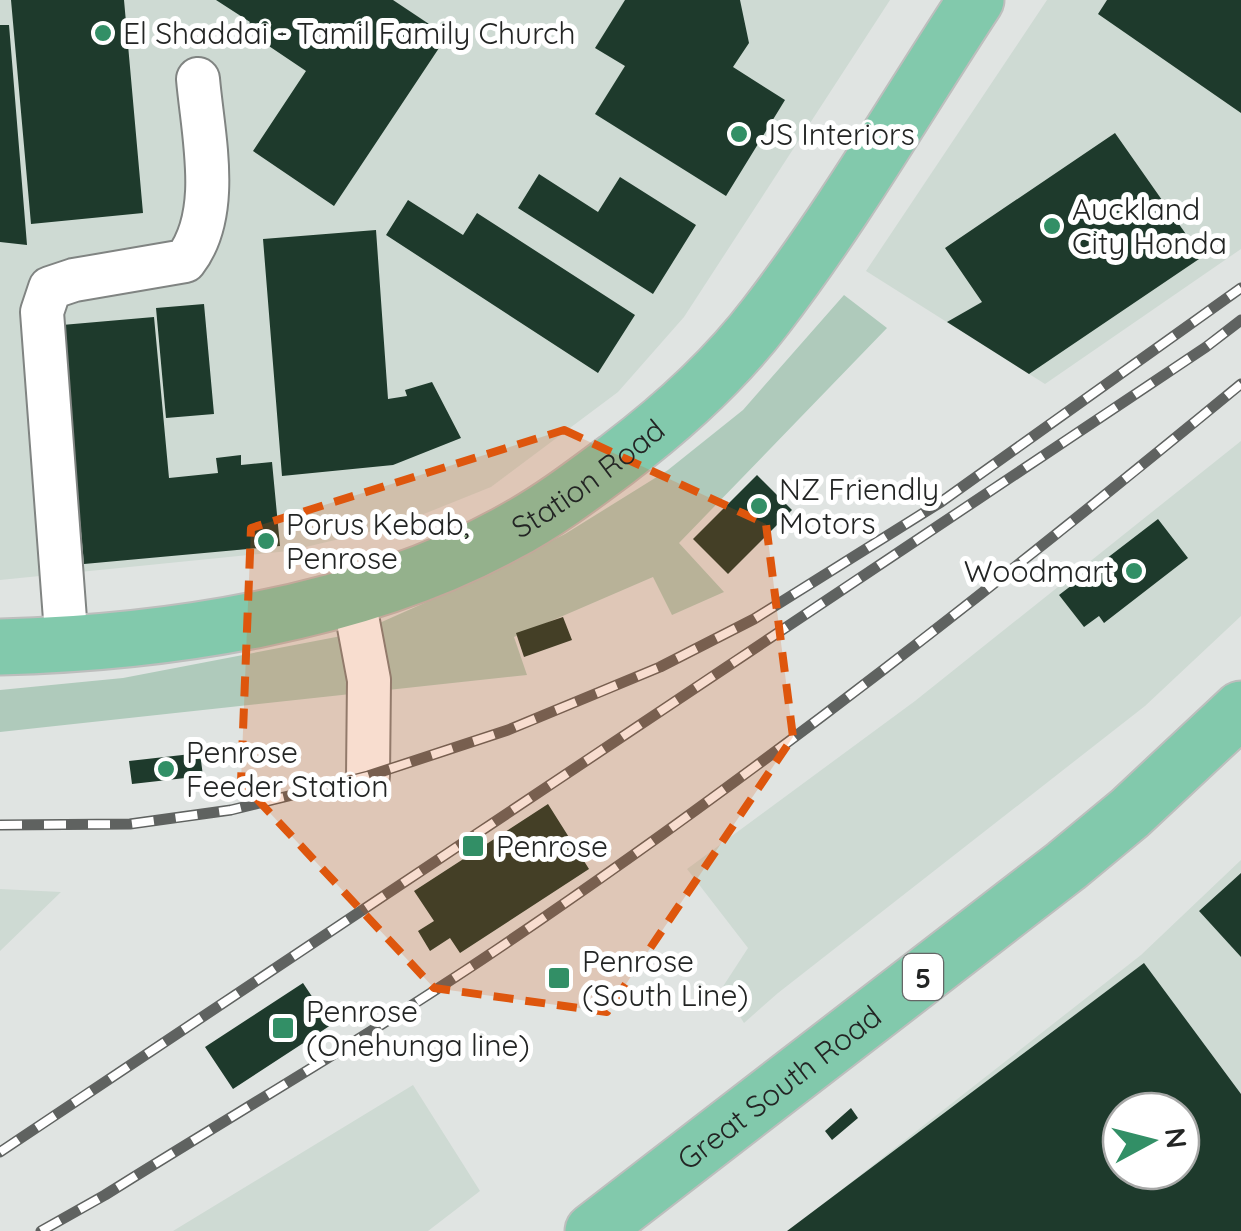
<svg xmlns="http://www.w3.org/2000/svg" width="1241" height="1231" viewBox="0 0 1241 1231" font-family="Quicksand,sans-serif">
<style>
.built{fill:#cedad3;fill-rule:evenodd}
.green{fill:#afcabb}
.building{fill:#1e3a2c;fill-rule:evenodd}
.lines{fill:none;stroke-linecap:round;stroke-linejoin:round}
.minor-casing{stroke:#808482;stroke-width:46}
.major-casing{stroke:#bdbebd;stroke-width:59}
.minor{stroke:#fff;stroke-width:42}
.major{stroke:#82c9ac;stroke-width:55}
.rail-casing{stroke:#5f6260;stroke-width:11}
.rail{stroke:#fff;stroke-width:8;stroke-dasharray:22;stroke-linecap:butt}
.marked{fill:#de560d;fill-opacity:0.2;stroke:#de560d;stroke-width:8;stroke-dasharray:20 12;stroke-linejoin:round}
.poi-dot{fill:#328f66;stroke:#fff;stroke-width:4}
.labels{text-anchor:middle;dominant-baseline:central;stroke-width:10;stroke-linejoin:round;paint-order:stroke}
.shield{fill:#fff;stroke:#656666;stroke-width:2.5}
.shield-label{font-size:28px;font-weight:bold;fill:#232524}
.poi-label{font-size:30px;fill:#232524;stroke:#fff;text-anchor:start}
.street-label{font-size:30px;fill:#232524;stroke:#fff}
</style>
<rect width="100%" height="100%" fill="#e0e4e2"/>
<!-- built -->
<path class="built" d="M 0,0 L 890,0 L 684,317 L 618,392 L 491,487 L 394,526 L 289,551 L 0,580 Z
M 1047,0 L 1241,0 L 1241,249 L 1045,384 L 866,271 Z
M 1241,441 L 1241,616 L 1145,706 L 778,993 L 744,1023 L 722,988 L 748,948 L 687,869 L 915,701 Z
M 1241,860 L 1241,1231 L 789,1231 L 1141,955 ZM 1121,1111 L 1181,1111 L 1181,1171 L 1121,1171 Z
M 0,889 L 61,892 L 0,951 Z
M 413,1085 L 480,1191 L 428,1231 L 173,1231 Z"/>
<!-- green -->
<path class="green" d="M 844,295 L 887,328 L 679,543 L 724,592 L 672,615 L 653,577 L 514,637 L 527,675 L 0,732 L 0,690 L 123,678 L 357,633 L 449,592 L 565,534 L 668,470 L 743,410 Z"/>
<!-- building -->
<path class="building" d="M 11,0 L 124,0 L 143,213 L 31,224 Z
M 216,0 L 393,0 L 447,36 L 334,206 L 253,151 L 306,71 L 245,30 L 250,22 Z
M 625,0 L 740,0 L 749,43 L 733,67 L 785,100 L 726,196 L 595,114 L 625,66 L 595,48 Z
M 1107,0 L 1241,0 L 1241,113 L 1098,14 Z
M 0,25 L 9,25 L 27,245 L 0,242 Z
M 1115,133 L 1202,257 L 1029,374 L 947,322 L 982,302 L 945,248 Z
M 539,174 L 598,212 L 620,177 L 696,225 L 653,294 L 518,208 Z
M 408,200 L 463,235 L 477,213 L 635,315 L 598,373 L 386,235 Z
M 376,230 L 388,399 L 407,396 L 405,390 L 432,382 L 461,438 L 393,465 L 282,476 L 263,239 Z
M 204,304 L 214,414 L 166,418 L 156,308 Z
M 154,317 L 169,478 L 218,473 L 216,458 L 241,455 L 241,465 L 272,462 L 280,546 L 84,564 L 62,325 Z
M 757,475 L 792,510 L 728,574 L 693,539 Z
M 1158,519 L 1188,558 L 1104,623 L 1099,616 L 1084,627 L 1059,595 Z
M 563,617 L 572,640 L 524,657 L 516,633 Z
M 200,753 L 203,776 L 132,784 L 129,761 Z
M 548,804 L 589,869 L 460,953 L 450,938 L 430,951 L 418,931 L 434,921 L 414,891 Z
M 1241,873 L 1241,957 L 1199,911 Z
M 1144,963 L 1241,1094 L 1241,1231 L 787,1231 ZM 1121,1111 L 1181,1111 L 1181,1171 L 1121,1171 Z
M 303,983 L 331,1025 L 233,1089 L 205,1047 Z
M 851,1108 L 858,1118 L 832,1140 L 825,1131 Z"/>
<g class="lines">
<defs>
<path id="minor" d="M 353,595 L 369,680 L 368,776
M 67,646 L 42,312 L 50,288 L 74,280 L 185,261 C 222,213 203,136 198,79"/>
<g id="major">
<path id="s1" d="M 0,647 C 165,643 360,614 506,534 C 546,513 583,485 619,458 C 673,417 725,370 766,316 C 843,216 907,105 976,0"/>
<path id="s2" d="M 593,1231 L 1066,866 L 1130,813 L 1241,709"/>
</g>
</defs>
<!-- minor casing -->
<use href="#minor" class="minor-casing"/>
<!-- major casing -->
<use href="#major" class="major-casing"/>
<!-- minor -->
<use href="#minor" class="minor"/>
<!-- major -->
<use href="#major" class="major"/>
<defs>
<path id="rail" d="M 0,825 L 130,824 L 231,810 L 309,791 L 368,776 L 508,730 L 660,667 L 754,619 L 941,502 L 1241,288
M 0,1152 L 1206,347 L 1241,320
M 41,1231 L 105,1195 C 239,1111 377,1031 508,942 C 762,770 1004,579 1241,384"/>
</defs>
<!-- rail casing -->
<use href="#rail" class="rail-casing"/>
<!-- rail -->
<use href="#rail" class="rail"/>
</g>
<!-- marked area -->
<path class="marked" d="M 564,430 L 766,524 L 793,737 L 607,1012 L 434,988 L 241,782 L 251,528 Z"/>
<!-- markers -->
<g class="poi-dot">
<circle cx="103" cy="33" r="10"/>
<circle cx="739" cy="134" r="10"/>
<circle cx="1052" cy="226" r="10"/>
<circle cx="759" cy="506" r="10"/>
<circle cx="266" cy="541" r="10"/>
<circle cx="1134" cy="571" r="10"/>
<circle cx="166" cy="769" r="10"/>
<rect x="461" y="834" width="24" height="24" rx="5"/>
<rect x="547" y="966" width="24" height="24" rx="5"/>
<rect x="271" y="1016" width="24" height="24" rx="5"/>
</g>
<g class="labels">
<!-- shield labels -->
<rect class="shield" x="903" y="954" width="40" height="46" rx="8"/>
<g class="shield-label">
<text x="923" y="977">5</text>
</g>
<!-- poi labels -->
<g class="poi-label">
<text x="123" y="33">El Shaddai - Tamil Family Church</text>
<text x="759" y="134">JS Interiors</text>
<text x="1072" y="209">Auckland<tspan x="1072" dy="34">City Honda</tspan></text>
<text x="779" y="489">NZ Friendly<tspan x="779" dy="34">Motors</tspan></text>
<text x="286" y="524">Porus Kebab,<tspan x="286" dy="34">Penrose</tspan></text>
<text x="1114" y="571" text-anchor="end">Woodmart</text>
<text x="186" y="752">Penrose<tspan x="186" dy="34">Feeder Station</tspan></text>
<text x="496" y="846">Penrose</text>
<text x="582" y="961">Penrose<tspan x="582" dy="34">(South Line)</tspan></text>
<text x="306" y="1011">Penrose<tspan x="306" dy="34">(Onehunga line)</tspan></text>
</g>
<!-- street labels -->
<g class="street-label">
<text stroke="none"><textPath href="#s1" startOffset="622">Station Road</textPath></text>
<text stroke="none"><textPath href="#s2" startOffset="235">Great South Road</textPath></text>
</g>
</g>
<!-- north arrow -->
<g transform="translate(1151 1141) rotate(83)"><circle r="48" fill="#ffffff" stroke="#a7a8a7" stroke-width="2.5"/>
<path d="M0-8L18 38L0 25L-18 38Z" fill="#328f66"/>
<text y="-15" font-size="28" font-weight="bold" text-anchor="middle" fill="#232524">N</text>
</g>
</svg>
